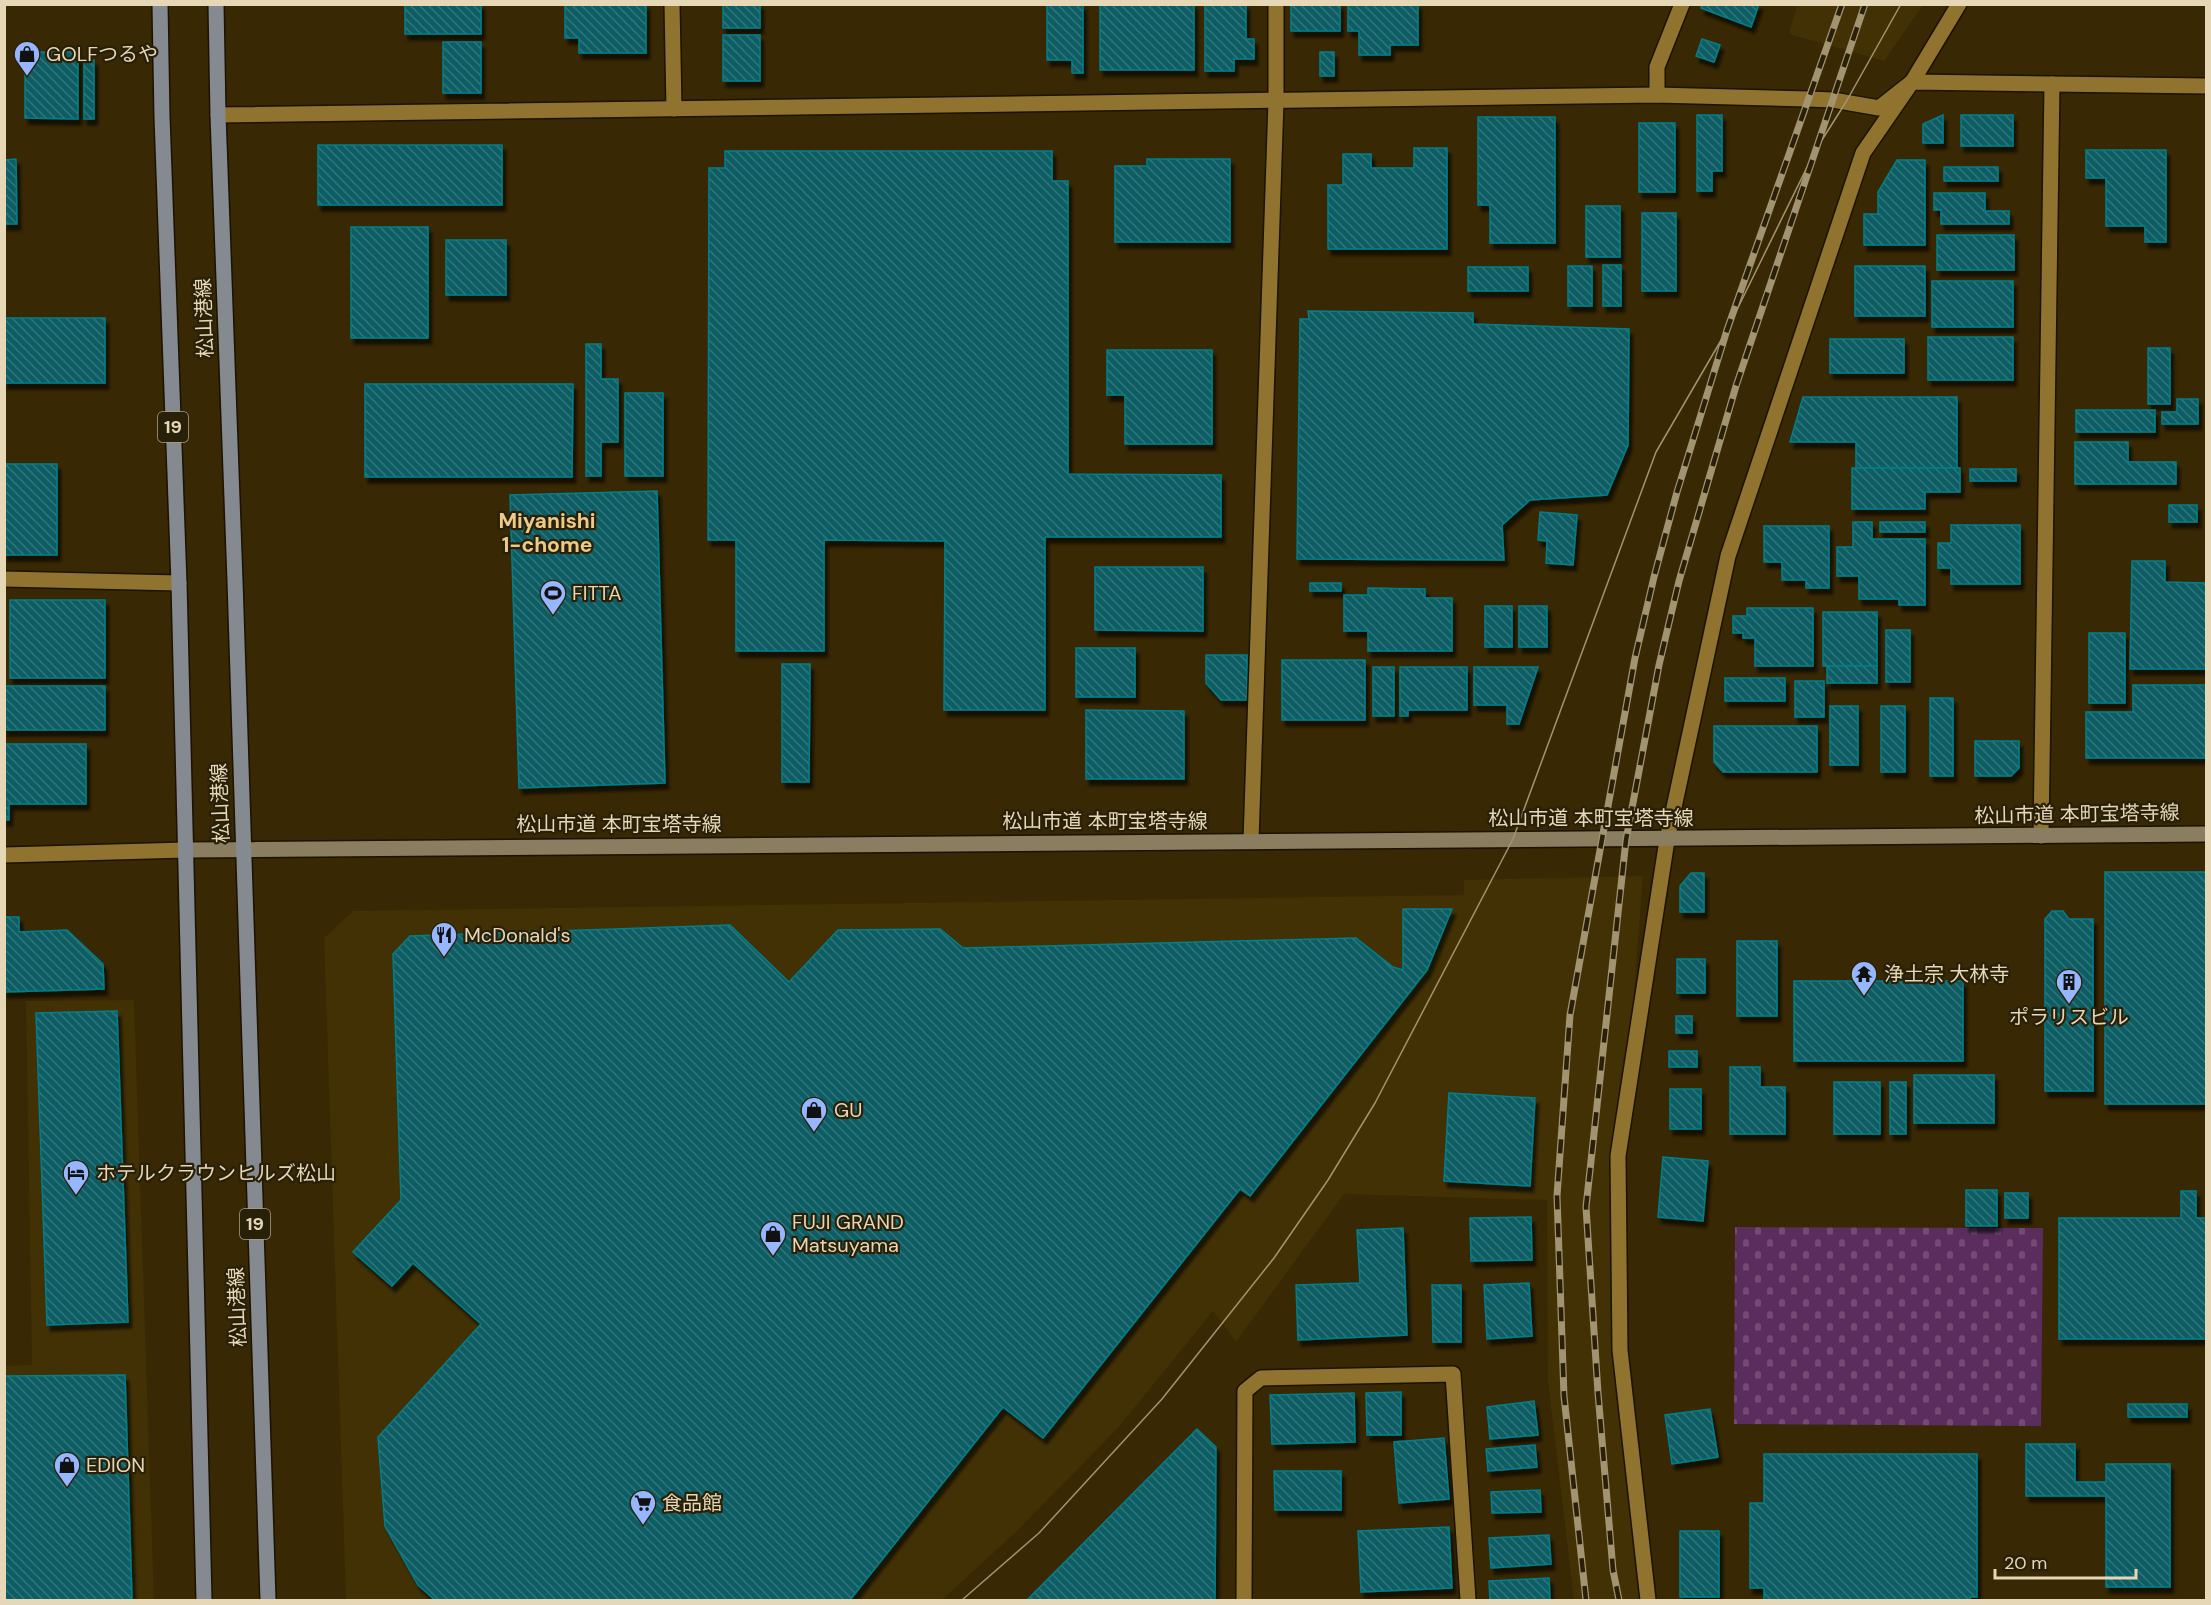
<svg xmlns="http://www.w3.org/2000/svg" width="2211" height="1605" font-family="'DM Sans','Noto Sans JP',sans-serif">
<style>
.built{fill:#423105}
.cemetery{fill:url(#cemetery-stones)}
.building{fill:url(#building-back-hatch);stroke:#007f8a;stroke-width:1.5;filter:url(#shadow)}
.lines{fill:none;stroke-linecap:round;stroke-linejoin:round}
.street-casing{stroke:#1b1201;stroke-width:18}
.secondary-casing{stroke:#1b1201;stroke-width:18}
.primary-casing{stroke:#1b1201;stroke-width:18}
.street{stroke:#90732f;stroke-width:15}
.secondary{stroke:#8b7e60;stroke-width:15}
.primary{stroke:#858a91;stroke-width:15}
.tram{stroke:#a39471;stroke-width:1.5}
.rail-casing{stroke:#a39471;stroke-width:7}
.rail{stroke:#29200a;stroke-width:4.5;stroke-dasharray:14;stroke-linecap:butt}
.labels{text-anchor:middle;dominant-baseline:central;stroke-width:4.5;stroke-linejoin:round;paint-order:stroke}
.shield{fill:#29200a;stroke:#ada082;stroke-width:1.5}
.shield-label{font-size:18px;font-weight:bold;fill:#e6d7b6}
.poi-label{font-size:20px;fill:#e6d7b6;stroke:#29200a;text-anchor:start}
.street-label{font-size:20px;fill:#e6d7b6;stroke:#29200a}
.neighbourhood-label{font-size:21px;font-weight:bold;fill:#ebcb87;stroke:#29200a}
</style>
<defs>
<pattern id="cemetery-stones" width="16" height="16" patternUnits="userSpaceOnUse" patternTransform="scale(1.5)"><rect width="16" height="16" fill="#5b2c5e"/><path d="M2 7V4a2 2 0 0 1 4 0v3zM10 15v-3a2 2 0 0 1 4 0v3z" fill="#734a73"/></pattern>
<pattern id="building-back-hatch" width="6" height="6" patternUnits="userSpaceOnUse" patternTransform="scale(1.5)"><rect width="6" height="6" fill="#0d5d65"/><path d="M-1 5l2 2M0 0l6 6M5-1l2 2" fill="none" stroke="#307479"/></pattern>
<filter id="shadow"><feDropShadow dx="3.5" dy="6" stdDeviation="1.5" flood-color="#0009"/></filter>
</defs>
<rect width="100%" height="100%" fill="#382803"/>
<!-- built -->
<g class="built">
<path d="M 1797,5 L 1797,4 L 1923,5 L 1884,61 L 1789,34 Z"/>
<path d="M 1643,876 L 1622,1154 L 1622,1337 L 1645,1600 L 1574,1600 L 1548,1382 L 1547,1200 L 1344,1194 L 1236,1342 L 1213,1311 L 1118,1428 L 1017,1531 L 942,1600 L 346,1600 L 324,938 L 353,911 L 1464,895 L 1464,880 Z"/>
<path d="M 134,1000 L 154,1600 L 5,1600 L 4,1366 L 32,1365 L 26,1001 Z"/>
</g>
<!-- cemetery -->
<path class="cemetery" d="M 1735,1227 L 2043,1228 L 2041,1426 L 1734,1424 Z"/>
<!-- building -->
<g class="building">
<rect x="405" y="4" width="76" height="30"/>
<path d="M 565,4 L 646,4 L 646,53 L 579,53 L 579,38 L 565,38 Z"/>
<rect x="723" y="4" width="37" height="24"/>
<path d="M 1047,4 L 1083,4 L 1083,73 L 1072,73 L 1072,60 L 1047,60 Z"/>
<rect x="1100" y="4" width="94" height="66"/>
<path d="M 1205,4 L 1246,4 L 1246,39 L 1254,39 L 1254,59 L 1234,59 L 1234,71 L 1205,71 Z"/>
<rect x="1291" y="4" width="49" height="27"/>
<path d="M 1348,4 L 1418,4 L 1418,45 L 1390,45 L 1390,55 L 1359,55 L 1359,31 L 1348,31 Z"/>
<path d="M 1702,4 L 1759,4 L 1751,27 L 1701,8 Z"/>
<rect x="723" y="35" width="37" height="46"/>
<path d="M 1702,39 L 1720,45 L 1714,62 L 1696,56 Z"/>
<rect x="443" y="42" width="38" height="51"/>
<path d="M 25,52 L 78,52 L 78,119 L 25,118 Z"/>
<rect x="1320" y="52" width="14" height="24"/>
<rect x="84" y="60" width="10" height="59"/>
<path d="M 1697,115 L 1722,115 L 1722,171 L 1712,171 L 1712,191 L 1697,191 Z"/>
<path d="M 1943,115 L 1943,143 L 1923,143 L 1923,124 Z"/>
<rect x="1961" y="115" width="52" height="31"/>
<path d="M 1478,117 L 1555,117 L 1555,243 L 1490,243 L 1490,205 L 1478,205 Z"/>
<rect x="1639" y="123" width="36" height="69"/>
<rect x="318" y="145" width="184" height="60"/>
<path d="M 1414,148 L 1447,148 L 1447,249 L 1328,249 L 1328,185 L 1343,185 L 1343,154 L 1371,154 L 1371,168 L 1414,168 Z"/>
<path d="M 2086,150 L 2166,150 L 2166,242 L 2145,242 L 2145,226 L 2106,226 L 2106,178 L 2086,178 Z"/>
<path d="M 725,151 L 1052,151 L 1052,181 L 1068,181 L 1068,474 L 1221,475 L 1221,537 L 1045,537 L 1045,710 L 944,710 L 945,541 L 824,540 L 824,651 L 736,651 L 736,540 L 708,540 L 709,168 L 725,168 Z"/>
<path d="M 16,159 L 17,224 L 4,224 L 4,160 Z"/>
<path d="M 1147,159 L 1230,159 L 1230,242 L 1115,242 L 1115,166 L 1147,166 Z"/>
<path d="M 1897,160 L 1925,160 L 1925,245 L 1864,245 L 1864,214 L 1878,214 L 1878,192 Z"/>
<rect x="1944" y="167" width="54" height="14"/>
<path d="M 1934,193 L 1985,193 L 1985,211 L 2009,211 L 2009,224 L 1941,224 L 1941,210 L 1934,210 Z"/>
<rect x="1586" y="206" width="34" height="51"/>
<rect x="1642" y="213" width="34" height="78"/>
<rect x="351" y="227" width="77" height="111"/>
<rect x="1937" y="235" width="77" height="35"/>
<rect x="446" y="240" width="60" height="55"/>
<rect x="1603" y="265" width="18" height="41"/>
<rect x="1568" y="266" width="24" height="40"/>
<rect x="1855" y="266" width="70" height="50"/>
<rect x="1468" y="267" width="60" height="24"/>
<rect x="1932" y="281" width="81" height="46"/>
<path d="M 1308,311 L 1473,313 L 1473,324 L 1629,329 L 1628,445 L 1607,495 L 1530,500 L 1502,525 L 1504,560 L 1297,559 L 1300,319 L 1309,319 Z"/>
<rect x="4" y="318" width="101" height="65"/>
<rect x="1928" y="337" width="85" height="43"/>
<rect x="1830" y="339" width="74" height="34"/>
<path d="M 586,344 L 601,344 L 601,379 L 618,379 L 618,442 L 601,442 L 601,476 L 586,476 Z"/>
<rect x="2148" y="348" width="22" height="56"/>
<path d="M 1107,350 L 1212,350 L 1212,444 L 1125,444 L 1125,395 L 1107,395 Z"/>
<path d="M 365,384 L 573,384 L 572,477 L 365,477 Z"/>
<rect x="625" y="393" width="38" height="83"/>
<path d="M 1803,397 L 1957,397 L 1957,468 L 1856,468 L 1856,442 L 1790,442 Z"/>
<path d="M 2177,399 L 2198,399 L 2198,424 L 2162,424 L 2162,412 L 2177,412 Z"/>
<rect x="2076" y="410" width="79" height="22"/>
<path d="M 2075,442 L 2128,442 L 2128,462 L 2176,462 L 2176,484 L 2075,484 Z"/>
<rect x="4" y="464" width="53" height="91"/>
<path d="M 1852,468 L 1960,468 L 1960,492 L 1925,492 L 1925,509 L 1852,509 Z"/>
<rect x="1970" y="469" width="46" height="12"/>
<path d="M 657,491 L 665,783 L 519,788 L 510,495 Z"/>
<rect x="2169" y="505" width="28" height="17"/>
<path d="M 1540,512 L 1577,515 L 1573,565 L 1546,563 L 1547,541 L 1538,540 Z"/>
<path d="M 1853,522 L 1872,522 L 1872,539 L 1925,539 L 1925,605 L 1899,605 L 1899,599 L 1859,599 L 1859,576 L 1837,576 L 1837,547 L 1853,547 Z"/>
<rect x="1880" y="522" width="45" height="10"/>
<path d="M 1951,525 L 2020,525 L 2020,584 L 1951,584 L 1951,568 L 1938,568 L 1938,543 L 1951,543 Z"/>
<path d="M 1764,526 L 1829,526 L 1829,588 L 1806,588 L 1806,580 L 1782,580 L 1782,562 L 1764,562 Z"/>
<path d="M 2132,561 L 2165,561 L 2165,582 L 2206,583 L 2206,669 L 2130,669 Z"/>
<path d="M 1095,567 L 1203,567 L 1203,631 L 1095,630 Z"/>
<rect x="1310" y="583" width="31" height="8"/>
<path d="M 1368,588 L 1425,589 L 1425,598 L 1452,598 L 1452,651 L 1368,651 L 1368,631 L 1344,631 L 1344,595 L 1368,595 Z"/>
<rect x="10" y="600" width="95" height="78"/>
<rect x="1485" y="606" width="27" height="41"/>
<rect x="1519" y="606" width="28" height="41"/>
<path d="M 1747,608 L 1813,608 L 1813,666 L 1755,666 L 1755,638 L 1743,638 L 1743,633 L 1733,633 L 1733,616 L 1747,616 Z"/>
<rect x="1823" y="612" width="54" height="54"/>
<rect x="1886" y="630" width="24" height="52"/>
<rect x="2089" y="633" width="36" height="70"/>
<rect x="1076" y="648" width="59" height="49"/>
<path d="M 1206,655 L 1247,655 L 1247,700 L 1221,700 L 1206,683 Z"/>
<rect x="1282" y="660" width="83" height="60"/>
<path d="M 782,664 L 810,664 L 809,782 L 782,782 Z"/>
<rect x="1827" y="666" width="50" height="17"/>
<rect x="1373" y="667" width="21" height="49"/>
<path d="M 1400,667 L 1467,667 L 1467,710 L 1408,710 L 1408,716 L 1400,716 Z"/>
<path d="M 1474,667 L 1538,667 L 1519,724 L 1507,724 L 1507,705 L 1474,705 Z"/>
<rect x="1725" y="678" width="60" height="23"/>
<rect x="1795" y="681" width="29" height="36"/>
<path d="M 2133,685 L 2206,685 L 2206,758 L 2086,758 L 2086,712 L 2133,712 Z"/>
<rect x="4" y="686" width="101" height="44"/>
<rect x="1930" y="698" width="23" height="78"/>
<rect x="1830" y="706" width="28" height="59"/>
<rect x="1881" y="706" width="24" height="66"/>
<path d="M 1086,710 L 1184,711 L 1184,779 L 1086,779 Z"/>
<path d="M 1714,726 L 1817,726 L 1817,772 L 1723,772 L 1714,762 Z"/>
<path d="M 1975,741 L 2019,741 L 2019,768 L 2011,776 L 1975,776 Z"/>
<path d="M 4,744 L 86,744 L 86,804 L 9,804 L 9,820 L 4,820 Z"/>
<rect x="2105" y="872" width="101" height="232"/>
<path d="M 1691,873 L 1704,873 L 1704,912 L 1680,912 L 1680,886 Z"/>
<path d="M 1403,909 L 1452,909 L 1427,970 L 1250,1196 L 1240,1189 L 1043,1438 L 1003,1407 L 850,1600 L 435,1600 L 418,1585 L 385,1526 L 378,1437 L 481,1324 L 413,1263 L 392,1286 L 353,1252 L 401,1200 L 393,954 L 410,936 L 730,925 L 789,982 L 838,930 L 940,929 L 963,948 L 1356,938 L 1393,967 L 1403,970 Z"/>
<path d="M 2052,911 L 2063,911 L 2069,919 L 2093,919 L 2093,1091 L 2045,1091 L 2045,919 Z"/>
<path d="M 4,917 L 19,917 L 19,932 L 67,930 L 103,964 L 104,989 L 4,992 Z"/>
<rect x="1737" y="941" width="40" height="75"/>
<rect x="1677" y="959" width="28" height="34"/>
<rect x="1794" y="981" width="169" height="80"/>
<path d="M 117,1011 L 128,1322 L 47,1325 L 36,1013 Z"/>
<rect x="1676" y="1016" width="16" height="17"/>
<rect x="1669" y="1051" width="28" height="16"/>
<path d="M 1730,1067 L 1760,1067 L 1760,1087 L 1785,1087 L 1785,1134 L 1730,1134 Z"/>
<rect x="1914" y="1075" width="80" height="48"/>
<rect x="1834" y="1082" width="46" height="52"/>
<rect x="1890" y="1082" width="16" height="52"/>
<rect x="1670" y="1089" width="31" height="40"/>
<path d="M 1449,1093 L 1535,1098 L 1530,1186 L 1444,1181 Z"/>
<path d="M 1663,1157 L 1708,1161 L 1703,1221 L 1658,1217 Z"/>
<rect x="1966" y="1190" width="31" height="36"/>
<path d="M 2181,1191 L 2196,1191 L 2196,1218 L 2206,1218 L 2206,1339 L 2059,1339 L 2059,1218 L 2181,1218 Z"/>
<rect x="2005" y="1193" width="23" height="25"/>
<path d="M 1531,1217 L 1532,1260 L 1471,1261 L 1470,1218 Z"/>
<path d="M 1403,1228 L 1407,1335 L 1298,1340 L 1296,1285 L 1360,1283 L 1357,1230 Z"/>
<path d="M 1529,1283 L 1532,1336 L 1487,1339 L 1484,1285 Z"/>
<path d="M 1432,1285 L 1461,1285 L 1461,1342 L 1433,1342 Z"/>
<path d="M 125,1375 L 132,1600 L 4,1600 L 4,1376 Z"/>
<path d="M 1401,1392 L 1401,1435 L 1367,1435 L 1366,1393 Z"/>
<path d="M 1354,1393 L 1355,1442 L 1272,1444 L 1270,1395 Z"/>
<path d="M 1534,1401 L 1538,1435 L 1490,1439 L 1487,1407 Z"/>
<rect x="2128" y="1404" width="59" height="13"/>
<path d="M 1710,1409 L 1718,1457 L 1672,1464 L 1665,1415 Z"/>
<path d="M 1197,1429 L 1216,1447 L 1215,1600 L 1027,1600 Z"/>
<path d="M 1444,1438 L 1449,1499 L 1399,1503 L 1394,1442 Z"/>
<path d="M 2026,1444 L 2075,1444 L 2075,1482 L 2106,1482 L 2106,1464 L 2170,1464 L 2170,1587 L 2106,1587 L 2106,1496 L 2026,1496 Z"/>
<path d="M 1535,1445 L 1537,1467 L 1488,1471 L 1486,1449 Z"/>
<path d="M 1764,1454 L 1977,1454 L 1977,1597 L 1970,1597 L 1970,1600 L 1764,1600 L 1764,1588 L 1750,1588 L 1750,1503 L 1764,1503 Z"/>
<path d="M 1274,1471 L 1341,1471 L 1341,1510 L 1275,1510 Z"/>
<path d="M 1540,1490 L 1541,1512 L 1492,1513 L 1491,1492 Z"/>
<path d="M 1449,1527 L 1452,1588 L 1361,1592 L 1358,1531 Z"/>
<rect x="1680" y="1531" width="39" height="66"/>
<path d="M 1549,1535 L 1551,1564 L 1491,1568 L 1489,1538 Z"/>
<path d="M 1549,1578 L 1550,1600 L 1490,1600 L 1489,1581 Z"/>
</g>
<g class="lines">
<!-- street casing -->
<g class="street-casing">
<g id="street">
<path d="M 672,4 L 674,109"/>
<path d="M 1657,95 L 1657,67 L 1682,4"/>
<path d="M 218,115 L 1657,95 L 1808,99 L 1833,100 L 1879,108 L 1912,82 L 2206,86"/>
<path d="M 4,579 L 179,583"/>
<path d="M 2041,836 L 2052,84"/>
<path d="M 1251,841 L 1276,101 L 1276,4"/>
<path d="M 4,855 L 186,850"/>
<path d="M 1244,1600 L 1245,1391 L 1261,1378 L 1453,1374 L 1468,1600"/>
<path d="M 1648,1600 L 1620,1350 L 1618,1156 L 1667,840 L 1728,556 L 1863,153 L 1912,82 L 1959,4"/>
</g>
</g>
<!-- secondary casing -->
<g class="secondary-casing">
<path id="secondary" d="M 186,850 L 2206,834"/>
</g>
<!-- primary casing -->
<g class="primary-casing">
<g id="primary">
<path d="M 160,4 L 162,117 L 179,583 L 204,1600"/>
<path d="M 216,4 L 218,115 L 235,581 L 268,1600"/>
</g>
</g>
<!-- street -->
<use href="#street" class="street"/>
<!-- secondary -->
<use href="#secondary" class="secondary"/>
<!-- primary -->
<use href="#primary" class="primary"/>
<!-- tram -->
<path class="tram" d="M 962,1600 L 1039,1533 L 1162,1399 L 1274,1258 L 1328,1180 L 1375,1103 L 1513,839 L 1656,452 L 1727,330 L 1815,151 L 1846,102 L 1901,4"/>
<!-- rail casing -->
<g class="rail-casing">
<g id="rail">
<path d="M 1586,1600 L 1564,1396 L 1557,1196 L 1570,1015 L 1635,658 L 1654,577 L 1677,492 L 1727,330 L 1842,4"/>
<path d="M 1619,1600 L 1613,1570 L 1598,1393 L 1586,1207 L 1626,840 L 1659,665 L 1679,581 L 1736,386 L 1865,4"/>
</g>
</g>
<!-- rail -->
<use href="#rail" class="rail"/>
</g>
<!-- icons -->
<defs>
<g id="shop-pin" transform="scale(1.35)"><path d="M0 17L-7.5 6A9.5 9.5 0 1 1 7.5 6Z" fill="#96b6fd" stroke="#29200a"/><path d="M-5-2.5h2.3a2.7 3.5 0 0 1 5.4 0H5L5.5 6h-11ZM-1.5-2.5h3a1.5 2.3 0 0 0-3 0Z" fill="#111"/></g>
<g id="stadium-pin" transform="scale(1.35)"><path d="M0 17L-7.5 6A9.5 9.5 0 1 1 7.5 6Z" fill="#96b6fd" stroke="#29200a"/><path d="M0-5a6.5 5 0 1 0 0 10a6.5 5 0 1 0 0-10ZM-3.5-1.8h7v3.6h-7Z" fill="#111"/></g>
<g id="restaurant-pin" transform="scale(1.35)"><path d="M0 17L-7.5 6A9.5 9.5 0 1 1 7.5 6Z" fill="#96b6fd" stroke="#29200a"/><path d="M-5-6h1v4h1v-4h1v4h1v-4h1v5L-1.5 .5V6h-2V.5L-5-1ZM5-6V6H3V1.5H1.5Q1.5-4 5-6Z" fill="#111"/></g>
<g id="temple-pin" transform="scale(1.35)"><path d="M0 17L-7.5 6A9.5 9.5 0 1 1 7.5 6Z" fill="#96b6fd" stroke="#29200a"/><path d="M0-6L5-2H3V0L6.5 2.5H4V6H1.5V3h-3V6H-4V2.5H-6.5L-3 0V-2H-5Z" fill="#111"/></g>
<g id="building-pin" transform="scale(1.35)"><path d="M0 17L-7.5 6A9.5 9.5 0 1 1 7.5 6Z" fill="#96b6fd" stroke="#29200a"/><path d="M-4-6H4V6H1V3H-1V6H-4ZM-2.5-4.3h1.7v1.8h-1.7ZM.8-4.3h1.7v1.8H.8ZM-2.5-1h1.7V.8h-1.7ZM.8-1h1.7V.8H.8Z" fill="#111"/></g>
<g id="hotel-pin" transform="scale(1.35)"><path d="M0 17L-7.5 6A9.5 9.5 0 1 1 7.5 6Z" fill="#96b6fd" stroke="#29200a"/><path d="M-6-4.5h1.5V1H6V5H4.5V3h-9V5H-6ZM-4 0a1.8 1.8 0 1 1 3.6 0ZM.5 0V-2.5h3Q6-2.5 6 0Z" fill="#111"/></g>
<g id="supermarket-pin" transform="scale(1.35)"><path d="M0 17L-7.5 6A9.5 9.5 0 1 1 7.5 6Z" fill="#96b6fd" stroke="#29200a"/><path d="M-6-5.5h2.5l.6 2H6L4.5 2H-2.5L-4.4-4H-6ZM-1.5 3.2a1.3 1.3 0 1 0 .1 0ZM3 3.2a1.3 1.3 0 1 0 .1 0Z" fill="#111"/></g>
</defs>
<g fill-rule="evenodd">
<use href="#shop-pin" x="27" y="54"/>
<use href="#stadium-pin" x="553" y="593"/>
<use href="#restaurant-pin" x="444" y="935"/>
<use href="#temple-pin" x="1864" y="974"/>
<use href="#building-pin" x="2069" y="982"/>
<use href="#shop-pin" x="814" y="1110"/>
<use href="#hotel-pin" x="76" y="1173"/>
<use href="#shop-pin" x="773" y="1234"/>
<use href="#shop-pin" x="67" y="1465"/>
<use href="#supermarket-pin" x="643" y="1503"/>
</g>
<g class="labels">
<!-- shield labels -->
<g class="shield">
<rect x="158" y="412" width="30" height="30" rx="4.5"/>
<rect x="240" y="1209" width="30" height="30" rx="4.5"/>
</g>
<g class="shield-label">
<text x="173" y="427">19</text>
<text x="255" y="1224">19</text>
</g>
<!-- poi labels -->
<g class="poi-label">
<text x="46" y="54">GOLFつるや</text>
<text x="572" y="593">FITTA</text>
<text x="464" y="935">McDonald's</text>
<text x="1884" y="974">浄土宗 大林寺</text>
<text x="2069" y="1017" text-anchor="middle">ポラリスビル</text>
<text x="834" y="1110">GU</text>
<text x="96" y="1173">ホテルクラウンヒルズ松山</text>
<text x="792" y="1222">FUJI GRAND<tspan x="792" dy="23">Matsuyama</tspan></text>
<text x="86" y="1465">EDION</text>
<text x="662" y="1503">食品館</text>
</g>
<!-- street labels -->
<g class="street-label">
<text transform="translate(204 318) rotate(-92)">松山港線</text>
<text transform="translate(220 803) rotate(-92)">松山港線</text>
<text transform="translate(2077 814) rotate(-1)">松山市道 本町宝塔寺線</text>
<text x="1591" y="818">松山市道 本町宝塔寺線</text>
<text x="1105" y="821">松山市道 本町宝塔寺線</text>
<text x="619" y="824">松山市道 本町宝塔寺線</text>
<text transform="translate(237 1307) rotate(-92)">松山港線</text>
</g>
<!-- neighbourhood labels -->
<g class="neighbourhood-label">
<text x="547" y="521">Miyanishi<tspan x="547" dy="24">1-chome</tspan></text>
</g>
</g>
<!-- border -->
<rect width="2211" height="1605" fill="none" stroke="#e6d7b6" stroke-width="12"/>
<!-- scale -->
<path d="M1995 1569v9h141v-9" fill="none" stroke="#e6d7b6" stroke-width="3"/>
<text x="2004" y="1569" font-size="18" fill="#e6d7b6" stroke="#29200a" stroke-width="4.5" paint-order="stroke">20 m</text>
</svg>
